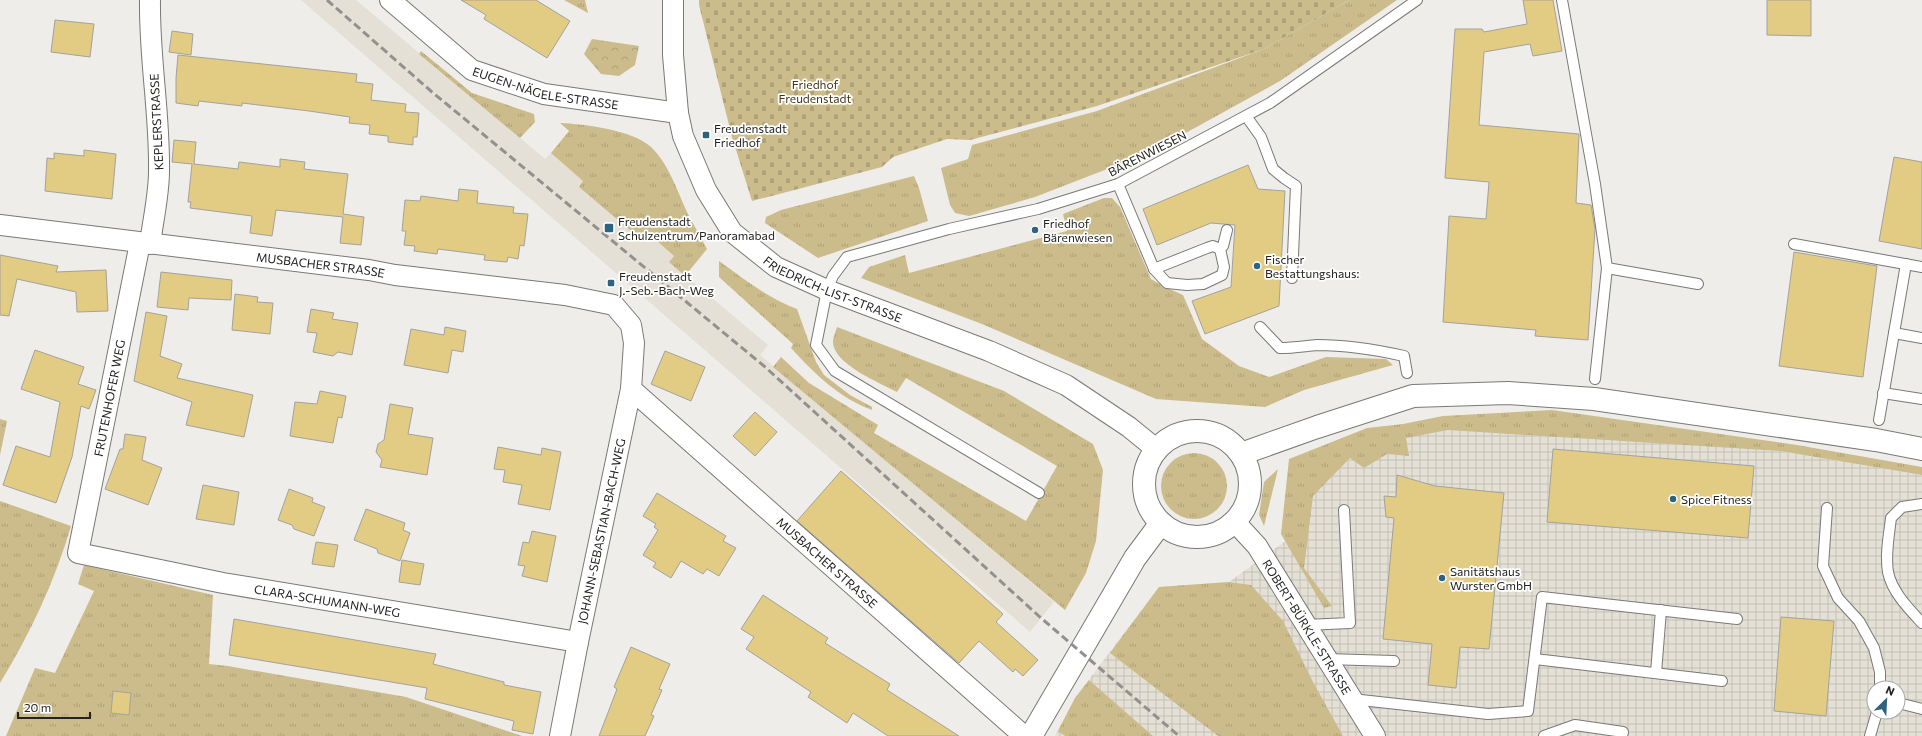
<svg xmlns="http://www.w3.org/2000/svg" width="1922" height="736" font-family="Commissioner,sans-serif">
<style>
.built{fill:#e4e0d5}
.industrial{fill:url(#industrial-grid);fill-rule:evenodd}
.grass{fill:url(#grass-tufts)}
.forest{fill:url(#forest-crowns)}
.cemetery{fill:url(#cemetery-stones)}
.building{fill:#e2cb83;stroke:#a3a29e}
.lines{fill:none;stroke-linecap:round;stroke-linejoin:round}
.service-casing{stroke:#7a7975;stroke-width:12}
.minor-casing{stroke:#7a7975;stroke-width:22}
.tertiary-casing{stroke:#7a7975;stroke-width:24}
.service{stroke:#fff;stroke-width:10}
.minor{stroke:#fff;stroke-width:20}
.tertiary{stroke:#fff;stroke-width:22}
.rail{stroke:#92918e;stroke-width:3;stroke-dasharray:8 4;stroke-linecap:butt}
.poi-dot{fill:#2f6480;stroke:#fff;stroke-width:1.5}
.labels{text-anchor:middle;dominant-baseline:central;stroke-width:3.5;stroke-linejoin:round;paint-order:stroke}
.park-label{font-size:12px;fill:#3f3516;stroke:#fff}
.street-label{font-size:12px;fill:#232321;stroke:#fff}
.poi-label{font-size:12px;fill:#232321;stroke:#fff;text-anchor:start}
</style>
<defs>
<pattern id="industrial-grid" width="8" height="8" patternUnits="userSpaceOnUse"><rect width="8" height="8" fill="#e4e0d5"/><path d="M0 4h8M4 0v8" fill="none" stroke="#c3c0b7"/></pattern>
<pattern id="grass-tufts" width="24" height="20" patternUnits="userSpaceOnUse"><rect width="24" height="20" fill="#ccbc8b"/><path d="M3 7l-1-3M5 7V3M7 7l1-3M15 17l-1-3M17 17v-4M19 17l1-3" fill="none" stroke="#afa178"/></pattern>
<pattern id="forest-crowns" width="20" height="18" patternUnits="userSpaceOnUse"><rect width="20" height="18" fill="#ccbc8b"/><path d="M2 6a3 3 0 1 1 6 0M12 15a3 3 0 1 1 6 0" fill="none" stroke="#afa178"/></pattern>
<pattern id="cemetery-stones" width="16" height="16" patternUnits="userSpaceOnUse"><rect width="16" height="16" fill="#ccbc8b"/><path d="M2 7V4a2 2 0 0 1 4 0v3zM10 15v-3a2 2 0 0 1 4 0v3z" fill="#afa178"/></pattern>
</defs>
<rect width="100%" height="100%" fill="#eeede9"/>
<!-- built -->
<path class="built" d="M 301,0 L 356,0 L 545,159 L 551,153 L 584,181 L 579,187 L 644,241 L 649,235 L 674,256 L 669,262 L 768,345 L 760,355 L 1054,602 L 1030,632 Z"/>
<!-- industrial -->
<path class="industrial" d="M 1448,422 L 1780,451 L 1922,475 L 1922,736 L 1055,736 L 1075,698 L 1159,587 L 1229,582 L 1302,529 L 1304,465 ZM 1874,688 L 1898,688 L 1898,712 L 1874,712 Z"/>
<!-- grass -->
<g class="grass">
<path d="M 564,0 L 585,0 L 588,13 Z"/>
<path d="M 1349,0 L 1397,0 L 1280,81 L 1151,152 L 1035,197 L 969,216 L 955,213 L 950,205 L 941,168 L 968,159 L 972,145 L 1097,111 L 1264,49 Z"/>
<path d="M 421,51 L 472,93 L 534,114 L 535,122 L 520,138 L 419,54 Z"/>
<path d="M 560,123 C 584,124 633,130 651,147 C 670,165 678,194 689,216 C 695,227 701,238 707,249 L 685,276 L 669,262 L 674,256 L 650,235 L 644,242 L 579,187 L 583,181 L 551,153 L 569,131 Z"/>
<path d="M 914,176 L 919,188 L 928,221 L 818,258 L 765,223 L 766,217 L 781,210 Z"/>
<path d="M 1104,198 L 1112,198 L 1120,207 L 1151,279 L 1163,286 L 1183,295 L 1202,339 L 1239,366 L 1269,377 L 1326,357 L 1386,359 L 1393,365 L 1304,390 L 1265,407 L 1156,399 L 982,324 L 861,278 L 869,267 L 905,255 L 909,273 L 1067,231 L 1063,214 Z"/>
<path d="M 719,261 C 744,279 768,298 797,309 L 816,362 L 824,375 L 850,395 L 872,407 L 872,410 C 838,397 816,375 791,348 L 793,344 L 719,277 Z"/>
<path d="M 837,327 L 1004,391 L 1093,444 L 1103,470 L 1096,541 L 1086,573 L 1065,610 L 773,367 L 781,357 L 809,383 L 878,425 L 874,433 L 1026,521 L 1057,466 L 906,378 L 897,392 C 880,383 833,364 833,342 C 833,337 836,331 837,327 Z"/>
<path d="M 1552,410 L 1797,445 L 1922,467 L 1922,475 L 1780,451 L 1448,430 L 1406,438 L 1409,456 L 1387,454 L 1364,468 L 1350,458 L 1313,496 L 1304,568 L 1332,606 L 1324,608 L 1281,534 L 1289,459 L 1367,428 L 1403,424 L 1443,416 Z"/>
<path d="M 0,419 L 7,421 L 0,455 Z"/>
<circle cx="1194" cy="486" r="33"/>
<path d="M 1278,469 L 1264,526 L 1259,515 L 1264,482 Z"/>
<path d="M 0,501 L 71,526 C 55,581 30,634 0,683 Z"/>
<path d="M 84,565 L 213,595 L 209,664 L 228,666 L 406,697 L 522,736 L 6,736 L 35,668 L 55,673 L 94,591 L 78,584 Z"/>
<path d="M 1229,582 L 1251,585 L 1283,621 L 1313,682 L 1343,736 L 1218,736 L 1110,653 L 1159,587 Z"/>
<path d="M 1089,680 L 1153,736 L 1065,736 L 1058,731 L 1075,698 Z"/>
</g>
<!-- forest -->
<path class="forest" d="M 592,39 L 639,46 L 635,65 L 619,76 L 601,74 L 584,54 Z"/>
<!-- cemetery -->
<path class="cemetery" d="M 699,0 L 1349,0 L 1264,49 L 1097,106 L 970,140 L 947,139 L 893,157 L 882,167 L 752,201 L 732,137 L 699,5 Z"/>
<!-- building -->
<g class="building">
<path d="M 461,0 L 536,0 L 570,21 L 547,58 L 484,19 L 486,15 Z"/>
<path d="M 1523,0 L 1553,0 L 1562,51 L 1533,56 L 1530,44 L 1484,52 L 1479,125 L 1579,134 L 1576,203 L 1591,205 L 1595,229 L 1588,340 L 1535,336 L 1536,330 L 1443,322 L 1449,216 L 1486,219 L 1489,182 L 1445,178 L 1455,29 L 1482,29 L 1484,32 L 1527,24 Z"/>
<path d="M 1767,0 L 1811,0 L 1811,36 L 1767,35 Z"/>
<path d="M 55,20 L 94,24 L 90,57 L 51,52 Z"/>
<path d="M 172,31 L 193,34 L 191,55 L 169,52 Z"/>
<path d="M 178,55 L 357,74 L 356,82 L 373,84 L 371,100 L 406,104 L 405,112 L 419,113 L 417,137 L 413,137 L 413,145 L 388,142 L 388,136 L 369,134 L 370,125 L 349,123 L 350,117 L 309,111 L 242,103 L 242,106 L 199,101 L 198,106 L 176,103 L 176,78 Z"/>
<path d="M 174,140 L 196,142 L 194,164 L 238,169 L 239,162 L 280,167 L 280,159 L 305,162 L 304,169 L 348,174 L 343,214 L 364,217 L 361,245 L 340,243 L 343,217 L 276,210 L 272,236 L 250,233 L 252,216 L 190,208 L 191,202 L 188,202 L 192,164 L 172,162 Z"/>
<path d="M 84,150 L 116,154 L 112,199 L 45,191 L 47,158 L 54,159 L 54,153 L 84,156 Z"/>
<path d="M 1894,157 L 1922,162 L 1922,249 L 1879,241 Z"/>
<path d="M 1248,165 L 1258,189 L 1285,191 L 1279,306 L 1205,334 L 1192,301 L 1231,287 L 1235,225 L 1211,223 L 1157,245 L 1143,209 Z"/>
<path d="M 459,189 L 478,191 L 477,203 L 514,207 L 513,213 L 528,214 L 524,246 L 520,245 L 518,259 L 508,257 L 507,262 L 484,260 L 485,255 L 438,249 L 437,254 L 414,251 L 415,246 L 404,245 L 406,231 L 402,231 L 405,200 L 420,201 L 421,196 L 458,201 Z"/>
<path d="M 1794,252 L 1877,266 L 1863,377 L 1779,366 Z"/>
<path d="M 0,255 L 58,266 L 56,272 L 106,270 L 108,311 L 77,312 L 76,292 L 17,279 L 9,316 L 0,315 Z"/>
<path d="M 161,272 L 232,280 L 231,300 L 189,298 L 188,310 L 157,307 Z"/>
<path d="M 235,294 L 258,297 L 257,302 L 273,303 L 270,334 L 232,330 Z"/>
<path d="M 311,309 L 334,313 L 332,319 L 358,323 L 352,355 L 338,352 L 333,356 L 313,352 L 317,333 L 307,332 Z"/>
<path d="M 146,312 L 167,316 L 160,356 L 182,364 L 177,378 L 253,395 L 244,437 L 186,425 L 192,402 L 134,381 Z"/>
<path d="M 445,327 L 466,331 L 463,352 L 452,350 L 448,373 L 404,365 L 411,329 L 444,335 Z"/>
<path d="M 35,350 L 84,367 L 78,384 L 96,390 L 89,409 L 81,406 L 72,457 L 56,503 L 3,485 L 16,446 L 50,457 L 60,402 L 21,389 Z"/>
<path d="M 665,351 L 705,367 L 691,401 L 651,384 Z"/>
<path d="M 320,391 L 346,396 L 342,418 L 338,417 L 333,443 L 290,436 L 295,402 L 317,404 Z"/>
<path d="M 390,404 L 413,408 L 408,434 L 433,438 L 427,475 L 380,467 L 382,460 L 376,452 L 378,444 L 384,440 Z"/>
<path d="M 755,412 L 777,432 L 755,456 L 733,436 Z"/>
<path d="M 125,434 L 146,437 L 142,460 L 162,468 L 148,505 L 105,489 L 120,449 L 123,449 Z"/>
<path d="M 498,447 L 541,455 L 542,448 L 561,452 L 550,510 L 518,504 L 522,485 L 503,482 L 505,470 L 494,469 Z"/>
<path d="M 1553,449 L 1754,466 L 1748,538 L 1547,522 Z"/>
<path d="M 841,471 L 1003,614 L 996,622 L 1038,660 L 1023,676 L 1015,669 L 1013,672 L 979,641 L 959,663 L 797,521 Z"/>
<path d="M 1397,475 L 1435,486 L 1504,493 L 1489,649 L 1460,647 L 1456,688 L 1428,685 L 1432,644 L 1383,639 L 1394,518 L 1386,517 L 1384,496 L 1396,497 Z"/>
<path d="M 203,485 L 239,492 L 234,525 L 196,519 Z"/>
<path d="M 289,489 L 313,498 L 312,502 L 325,507 L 314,536 L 294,529 L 292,525 L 278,520 Z"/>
<path d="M 657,493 L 726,536 L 723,541 L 736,548 L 719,576 L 707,569 L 703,574 L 681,561 L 671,578 L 653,567 L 656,563 L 643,555 L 658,530 L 654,527 L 656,524 L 643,516 Z"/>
<path d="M 366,509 L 405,523 L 403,530 L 410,533 L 400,561 L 378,553 L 377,549 L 354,540 Z"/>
<path d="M 532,531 L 556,536 L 547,582 L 522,576 L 525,566 L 518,565 L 523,542 L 529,543 Z"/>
<path d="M 316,542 L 338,545 L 334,567 L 312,564 Z"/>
<path d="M 402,560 L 424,564 L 420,585 L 399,582 Z"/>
<path d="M 763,595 L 828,638 L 825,643 L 890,684 L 887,690 L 959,736 L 888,736 L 853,713 L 847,723 L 808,697 L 811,692 L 746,649 L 754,637 L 741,629 Z"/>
<path d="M 1781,617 L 1834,621 L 1826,716 L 1774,711 Z"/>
<path d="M 234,619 L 436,654 L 433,664 L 504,682 L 504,685 L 541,692 L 533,734 L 512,730 L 514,721 L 425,699 L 427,688 L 229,655 Z"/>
<path d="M 631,647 L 670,664 L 659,689 L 662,690 L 651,715 L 654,716 L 645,736 L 599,736 L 617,689 L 614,687 Z"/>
<path d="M 113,691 L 131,693 L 129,715 L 111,713 Z"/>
</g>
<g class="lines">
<!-- service casing -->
<g class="service-casing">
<g id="service">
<path d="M 1562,0 L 1595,184 L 1607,268 L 1595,379"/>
<path d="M 1246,116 L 1261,137 L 1273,169 L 1284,178 L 1296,186 L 1292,278"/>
<path d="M 1118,184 L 1154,269 L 1167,283 L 1187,285 L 1203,284 L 1222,275 L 1224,267 L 1220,249 L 1223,246 L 1227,230"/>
<path d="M 1794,244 L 1922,267"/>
<path d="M 1607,268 L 1698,284"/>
<path d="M 1154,269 L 1207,248 L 1213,246 L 1220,249"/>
<path d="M 1260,327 L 1280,348 C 1293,348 1305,346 1317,345 C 1345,345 1377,350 1404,356 L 1407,373"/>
<path d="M 1894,333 L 1906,264"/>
<path d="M 1883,393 L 1922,399"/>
<path d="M 1879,420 L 1894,333 L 1922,338"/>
<path d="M 1039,493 L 835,371 L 816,345 L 827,290 L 833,276 L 847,257 L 949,229 L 1038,209 L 1118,184 L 1270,103 L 1417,0"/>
<path d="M 1922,504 L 1902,507 L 1891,518 C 1889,535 1885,555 1888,572 C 1892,592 1909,609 1922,623"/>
<path d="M 1827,508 L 1823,566 L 1838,598 L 1859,621 L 1874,648 L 1880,672 L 1880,688"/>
<path d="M 1305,625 L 1350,623 L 1344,510"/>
<path d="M 1326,659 L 1394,661"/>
<path d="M 1535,659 L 1722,681"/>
<path d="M 1656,673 L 1661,610"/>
<path d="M 1352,699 L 1488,714 L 1528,711 L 1542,597 L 1737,619"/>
<path d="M 1898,703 L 1922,709"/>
<path d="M 1544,736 L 1575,725 L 1623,732 L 1622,736"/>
<path d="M 1870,736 L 1877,712"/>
</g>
</g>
<!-- minor casing -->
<g class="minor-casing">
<g id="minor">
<path id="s1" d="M 390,0 L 472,70 L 544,94 L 678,113"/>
<path id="s2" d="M 673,0 L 673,55 L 678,113 L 683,136 L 706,190 L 732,232 L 776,267 L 827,290 L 989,351 L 1066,385 L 1129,427 L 1156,449"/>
<path id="s3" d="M 0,225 L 369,270 L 395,275 L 565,295 L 614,305 L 631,325 L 634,343 L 631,389 L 578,642 L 560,736"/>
<path id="s4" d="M 140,243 L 78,553 L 223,583 L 578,642"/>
<path d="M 150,244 C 153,220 159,195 159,171 C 160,114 149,57 150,0"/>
<path id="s5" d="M 631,389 L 1024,736"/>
<path id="s6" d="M 1234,521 L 1257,546 L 1375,736"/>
</g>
</g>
<!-- tertiary casing -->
<g class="tertiary-casing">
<g id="tertiary">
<circle cx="1197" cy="484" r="53"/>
<path d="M 1241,454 L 1317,427 L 1413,396 L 1508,393 L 1594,399 L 1876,440 L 1922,449"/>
<path d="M 1031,736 L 1135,558 L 1161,523"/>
</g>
</g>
<!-- service -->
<use href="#service" class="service"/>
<!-- minor -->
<use href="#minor" class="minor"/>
<!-- tertiary -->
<use href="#tertiary" class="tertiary"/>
<!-- rail -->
<path class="rail" d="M 327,0 L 432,92 L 764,366 L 1041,618 L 1179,736"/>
</g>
<!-- markers -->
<g class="poi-dot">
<rect x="702" y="131" width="8" height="8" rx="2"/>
<rect x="604" y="223" width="10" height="10" rx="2"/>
<circle cx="1035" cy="230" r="4"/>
<circle cx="1257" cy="266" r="4"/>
<rect x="607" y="279" width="8" height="8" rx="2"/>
<circle cx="1673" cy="499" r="4"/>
<circle cx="1442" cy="578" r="4"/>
</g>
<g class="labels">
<!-- park labels -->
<g class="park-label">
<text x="815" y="84">Friedhof<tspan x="815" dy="14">Freudenstadt</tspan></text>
</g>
<!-- street labels -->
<g class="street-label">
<text stroke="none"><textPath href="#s1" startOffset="184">EUGEN-NÄGELE-STRASSE</textPath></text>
<text transform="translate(156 122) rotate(-93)">KEPLERSTRASSE</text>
<text transform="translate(1147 153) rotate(-27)">BÄRENWIESEN</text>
<text stroke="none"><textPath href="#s3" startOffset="323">MUSBACHER STRASSE</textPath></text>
<text stroke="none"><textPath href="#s2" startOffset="362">FRIEDRICH-LIST-STRASSE</textPath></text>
<text transform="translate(109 398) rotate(-79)">FRUTENHOFER WEG</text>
<text transform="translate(601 531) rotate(-78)">JOHANN-SEBASTIAN-BACH-WEG</text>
<text stroke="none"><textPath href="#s5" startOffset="262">MUSBACHER STRASSE</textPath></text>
<text stroke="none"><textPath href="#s4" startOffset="570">CLARA-SCHUMANN-WEG</textPath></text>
<text stroke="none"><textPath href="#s6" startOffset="129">ROBERT-BÜRKLE-STRASSE</textPath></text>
</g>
<!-- poi labels -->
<g class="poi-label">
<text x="714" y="128">Freudenstadt<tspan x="714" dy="14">Friedhof</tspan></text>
<text x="618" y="221">Freudenstadt<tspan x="618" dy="14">Schulzentrum/Panoramabad</tspan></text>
<text x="1043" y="223">Friedhof<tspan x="1043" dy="14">Bärenwiesen</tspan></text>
<text x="1265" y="259">Fischer<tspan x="1265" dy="14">Bestattungshaus:</tspan></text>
<text x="619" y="276">Freudenstadt<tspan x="619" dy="14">J.-Seb.-Bach-Weg</tspan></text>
<text x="1681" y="499">Spice Fitness</text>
<text x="1450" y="571">Sanitätshaus<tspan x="1450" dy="14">Wurster GmbH</tspan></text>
</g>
</g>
<!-- north arrow -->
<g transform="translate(1886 700) rotate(24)"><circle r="19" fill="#ffffff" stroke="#a7a7a6"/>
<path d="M0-3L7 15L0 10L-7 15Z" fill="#2f6480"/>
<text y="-6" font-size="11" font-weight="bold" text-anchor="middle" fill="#232321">N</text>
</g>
<!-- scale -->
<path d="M18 712v6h72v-6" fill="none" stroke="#232321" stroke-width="2"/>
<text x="24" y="712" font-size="12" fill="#232321" stroke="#ffffff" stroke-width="3" paint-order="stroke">20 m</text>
</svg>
